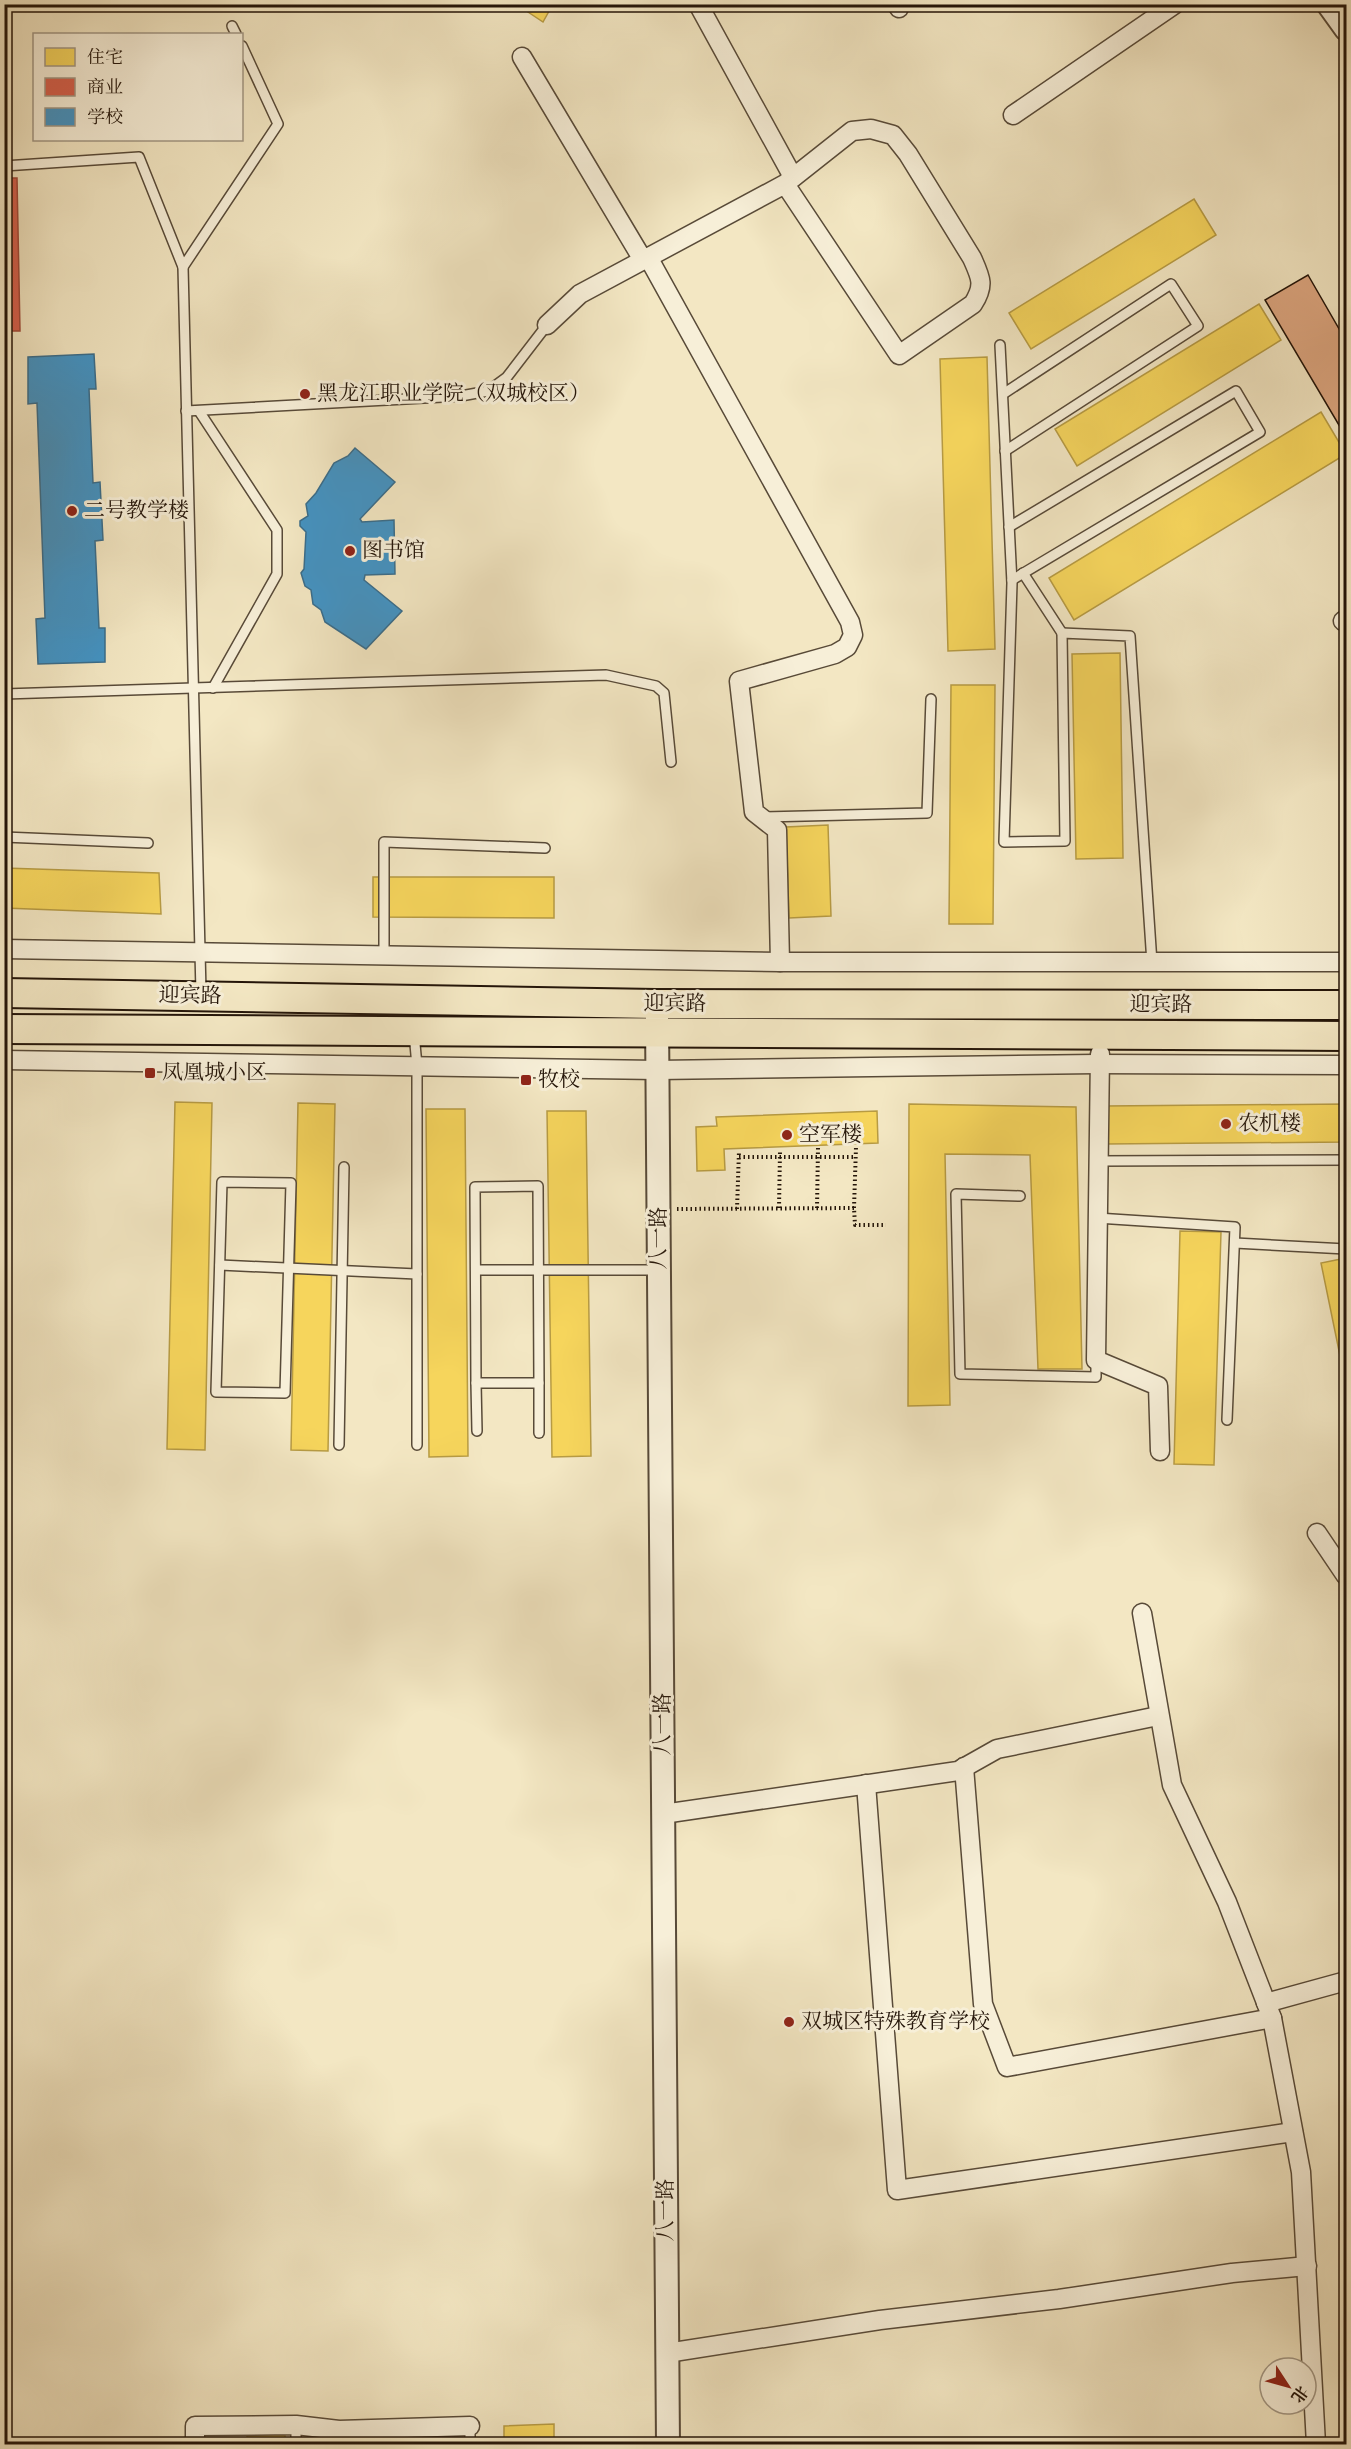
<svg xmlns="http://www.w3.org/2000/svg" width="1351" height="2449" font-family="'IM FELL DW Pica','Noto Serif SC',serif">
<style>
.homes{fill:#f6d55c;stroke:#b79b43;stroke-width:1.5}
.shops{fill:#d6604d;stroke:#a14a39;stroke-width:1.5}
.schools{fill:#4393c3;stroke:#3a6d8b;stroke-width:1.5}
.building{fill:#dca680;stroke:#241509;stroke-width:1.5}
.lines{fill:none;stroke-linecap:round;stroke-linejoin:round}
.service-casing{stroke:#584a38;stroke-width:12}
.minor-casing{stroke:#584a38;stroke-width:21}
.tertiary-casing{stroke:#584a38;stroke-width:26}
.primary-casing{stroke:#241509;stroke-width:32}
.path{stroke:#241509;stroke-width:4;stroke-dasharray:1.5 3;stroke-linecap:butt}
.service{stroke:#f7efd8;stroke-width:9}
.minor{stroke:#f7efd8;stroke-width:18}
.tertiary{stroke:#f7efd8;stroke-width:22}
.primary{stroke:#f3e7c3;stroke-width:28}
.poi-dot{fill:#8f2418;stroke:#f7efd8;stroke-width:2}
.labels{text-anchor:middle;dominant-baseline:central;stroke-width:6;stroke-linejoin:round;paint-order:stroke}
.poi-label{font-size:21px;fill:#241509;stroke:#f7efd8;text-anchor:start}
.street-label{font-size:21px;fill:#241509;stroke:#f7efd8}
</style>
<rect width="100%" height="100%" fill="#f3e7c3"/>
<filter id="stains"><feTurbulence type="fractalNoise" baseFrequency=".00333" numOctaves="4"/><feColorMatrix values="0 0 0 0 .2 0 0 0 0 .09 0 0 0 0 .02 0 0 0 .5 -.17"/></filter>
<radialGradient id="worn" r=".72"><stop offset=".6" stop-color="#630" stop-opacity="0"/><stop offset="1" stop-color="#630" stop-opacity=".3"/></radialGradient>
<!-- homes -->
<g class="homes">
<path d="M 516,4 L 553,4 L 543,22 Z"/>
<path d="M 1194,199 L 1216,235 L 1031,349 L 1009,313 Z"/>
<path d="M 1259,304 L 1281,340 L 1077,466 L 1055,429 Z"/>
<path d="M 987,357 L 995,649 L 948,651 L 940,359 Z"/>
<path d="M 1321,412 L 1346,454 L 1074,620 L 1049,578 Z"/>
<path d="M 1120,653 L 1123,858 L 1076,859 L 1072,654 Z"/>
<path d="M 951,685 L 995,685 L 993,924 L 949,924 Z"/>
<path d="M 828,825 L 831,916 L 789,918 L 786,827 Z"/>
<path d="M 4,868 L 159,873 L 161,914 L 4,908 Z"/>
<path d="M 373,877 L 554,877 L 554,918 L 373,917 Z"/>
<path d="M 175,1102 L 212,1103 L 205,1450 L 167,1449 Z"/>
<path d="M 298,1103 L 335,1104 L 328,1451 L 291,1450 Z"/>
<path d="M 909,1104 L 1076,1107 L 1082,1369 L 1038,1369 L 1030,1155 L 945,1154 L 950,1405 L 908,1406 Z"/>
<path d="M 1346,1104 L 1346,1142 L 1105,1144 L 1105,1106 Z"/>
<path d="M 426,1109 L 465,1109 L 468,1456 L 429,1457 Z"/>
<path d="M 547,1111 L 586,1111 L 591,1456 L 552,1457 Z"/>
<path d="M 877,1111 L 878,1143 L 724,1149 L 725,1170 L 697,1171 L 696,1127 L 717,1126 L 716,1117 Z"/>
<path d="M 1180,1231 L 1221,1232 L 1214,1465 L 1174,1464 Z"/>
<path d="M 1346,1258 L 1346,1385 L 1321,1263 Z"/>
<path d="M 554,2424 L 554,2444 L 504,2444 L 504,2426 Z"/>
<path d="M 424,2434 L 425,2444 L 388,2444 L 388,2437 Z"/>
<path d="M 285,2435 L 285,2444 L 248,2444 L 247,2436 Z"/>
</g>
<!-- shops -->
<path class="shops" d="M 4,178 L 17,178 L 20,331 L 4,331 Z"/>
<!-- schools -->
<g class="schools">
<path d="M 94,354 L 96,389 L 89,389 L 93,483 L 100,482 L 103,540 L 95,541 L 99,628 L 105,628 L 105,662 L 38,664 L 36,619 L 45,618 L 37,403 L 28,404 L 28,357 Z"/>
<path d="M 355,448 L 395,482 L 360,519 L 362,522 L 394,520 L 395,574 L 365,575 L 364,580 L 402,611 L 366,649 L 325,622 L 321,610 L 313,604 L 311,590 L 305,586 L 301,573 L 304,569 L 306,532 L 300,526 L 300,521 L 308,516 L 306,504 L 316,493 L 334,463 L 348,456 Z"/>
</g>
<!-- building -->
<path class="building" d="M 1308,275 L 1346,341 L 1346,437 L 1265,300 Z"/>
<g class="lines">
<!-- service casing -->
<g class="service-casing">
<g id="service">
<path d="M 232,26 L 236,34"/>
<path d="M 4,166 L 139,157 L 183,267 L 201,992"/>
<path d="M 183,267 L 278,124 L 242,46"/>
<path d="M 1000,345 L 1012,583 L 1004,842 L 1065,841 L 1062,633 L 1130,636 L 1152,963"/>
<path d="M 1003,394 L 1171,284 L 1198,326 L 1005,451"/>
<path d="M 186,411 L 461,396 L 488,391 L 507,377 L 547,325"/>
<path d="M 199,411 L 277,530 L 277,574 L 213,688"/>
<path d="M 1009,527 L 1236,391 L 1260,432 L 1012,580"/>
<path d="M 1023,573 L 1062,633"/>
<path d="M 4,694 L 606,675 L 656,686 L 664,693 L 671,762"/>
<path d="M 764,817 L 927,813 L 931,699"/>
<path d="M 4,837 L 148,843"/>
<path d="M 384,955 L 384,842 L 545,848"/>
<path d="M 414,1033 L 417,1066 L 417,1445"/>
<path d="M 1098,1161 L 1346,1160"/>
<path d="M 222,1182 L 291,1183 L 285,1393 L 216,1392 Z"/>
<path d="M 538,1186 L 539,1383 L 476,1383 L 475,1187 Z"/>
<path d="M 1020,1196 L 956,1194 L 960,1374 L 1096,1377 L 1096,1360"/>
<path d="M 1097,1218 L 1235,1227 L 1227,1420"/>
<path d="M 1235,1243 L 1346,1249"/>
<path d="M 220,1265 L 417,1274"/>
<path d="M 476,1270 L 659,1270"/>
<path d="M 476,1383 L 477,1431"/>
<path d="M 539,1383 L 539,1433"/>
<path d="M 339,1445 L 344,1167"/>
<path d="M 296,2425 L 296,2444"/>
<path d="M 470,2444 L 470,2426"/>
</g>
</g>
<!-- minor casing -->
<g class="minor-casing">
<g id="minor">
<path d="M 698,4 L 793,177"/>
<path d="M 897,4 L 899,8"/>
<path d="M 522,57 L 643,260"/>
<path d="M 1013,115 L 1175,4"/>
<path d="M 648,257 L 850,622 L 853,635 L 847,647 L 835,654 L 739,681 L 754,812 L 777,830 L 780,962"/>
<path d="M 547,325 L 580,294 L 785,184 L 852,131 L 871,129 L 893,135 L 908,154 L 972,258 C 981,278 985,285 973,304 L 899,355 L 785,184"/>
<path d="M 1343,621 L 1346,619"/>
<path d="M 4,949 L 780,962 L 1346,962"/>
<path d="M 1100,1054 L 1096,1360 L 1158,1386 L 1160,1451"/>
<path d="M 4,1060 L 657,1070 L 1096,1064 L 1346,1065"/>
<path d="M 1317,1533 L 1346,1576"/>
<path d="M 1142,1613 L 1172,1785 L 1227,1902 L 1272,2018 L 1301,2172 L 1316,2444"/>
<path d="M 964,1767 L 983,2004 L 1007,2067 L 1272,2018"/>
<path d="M 866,1784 L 897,2190 L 1293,2132"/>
<path d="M 663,1814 L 958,1771 L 997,1749 L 1158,1716"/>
<path d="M 1266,2003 L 1346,1981"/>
<path d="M 667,2353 L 880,2320 L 1059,2299 L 1232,2273 L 1307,2266"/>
<path d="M 195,2444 L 195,2426 L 296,2425 L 339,2430 L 470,2426"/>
</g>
</g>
<!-- tertiary casing -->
<g class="tertiary-casing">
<g id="tertiary">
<path d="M 1328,4 L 1346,29"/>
<path d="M 657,1018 L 668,2444"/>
</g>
</g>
<!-- primary casing -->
<g class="primary-casing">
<g id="primary">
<path d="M 4,993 L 656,1004 L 1346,1005"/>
<path d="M 4,1029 L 1346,1036"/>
</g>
</g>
<!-- path -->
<g class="path">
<path d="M 739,1157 L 856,1157"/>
<path d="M 779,1208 L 780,1152"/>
<path d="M 817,1208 L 818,1148"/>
<path d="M 854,1208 L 856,1147"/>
<path d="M 677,1209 L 854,1208 L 855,1225 L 886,1225"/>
<path d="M 737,1209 L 739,1151"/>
</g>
<!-- service -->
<use href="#service" class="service"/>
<!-- minor -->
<use href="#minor" class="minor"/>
<!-- tertiary -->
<use href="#tertiary" class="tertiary"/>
<!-- primary -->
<use href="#primary" class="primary"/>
</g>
<!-- markers -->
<g class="poi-dot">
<circle cx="305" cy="394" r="6"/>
<circle cx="72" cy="511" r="6"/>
<circle cx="350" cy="551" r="6"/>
<rect x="144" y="1067" width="12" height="12" rx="3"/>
<rect x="520" y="1074" width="12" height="12" rx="3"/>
<circle cx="1226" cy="1124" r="6"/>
<circle cx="787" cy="1135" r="6"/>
<circle cx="789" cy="2022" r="6"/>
</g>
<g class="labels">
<!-- poi labels -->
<g class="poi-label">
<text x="317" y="394">黑龙江职业学院（双城校区）</text>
<text x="84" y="511">二号教学楼</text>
<text x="362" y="551">图书馆</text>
<text x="162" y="1073">凤凰城小区</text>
<text x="538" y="1080">牧校</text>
<text x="1238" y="1124">农机楼</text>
<text x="799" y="1135">空军楼</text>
<text x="801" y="2022">双城区特殊教育学校</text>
</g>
<!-- street labels -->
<g class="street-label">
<text transform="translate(190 996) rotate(1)">迎宾路</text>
<text x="675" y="1004">迎宾路</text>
<text x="1161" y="1005">迎宾路</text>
<text transform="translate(659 1238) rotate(-90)">八一路</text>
<text transform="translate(663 1724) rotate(-90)">八一路</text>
<text transform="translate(666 2210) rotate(-90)">八一路</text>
</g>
</g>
<!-- margin -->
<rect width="1351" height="2449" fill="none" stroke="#f3e7c3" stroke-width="24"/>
<rect x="6" y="6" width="1339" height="2437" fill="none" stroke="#241509" stroke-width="3"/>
<rect x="12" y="12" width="1327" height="2425" fill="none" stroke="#241509" stroke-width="1.5"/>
<!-- legend -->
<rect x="33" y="33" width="210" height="108" fill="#f7efd8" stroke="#a39885" stroke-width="1.5"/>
<rect x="45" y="48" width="30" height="18" fill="#f6d55c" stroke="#a39885" stroke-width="1.5"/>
<text x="87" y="63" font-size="18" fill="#241509">住宅</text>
<rect x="45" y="78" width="30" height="18" fill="#d6604d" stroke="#a39885" stroke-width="1.5"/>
<text x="87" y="93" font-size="18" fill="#241509">商业</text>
<rect x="45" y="108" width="30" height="18" fill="#4393c3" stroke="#a39885" stroke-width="1.5"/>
<text x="87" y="123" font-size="18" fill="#241509">学校</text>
<!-- north arrow -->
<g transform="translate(1288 2386) rotate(126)"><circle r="28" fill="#f7efd8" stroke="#a39885" stroke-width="1.5"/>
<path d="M0-4.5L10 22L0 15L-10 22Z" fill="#8f2418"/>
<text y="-9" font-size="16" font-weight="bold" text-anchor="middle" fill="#241509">北</text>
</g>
<rect width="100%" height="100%" filter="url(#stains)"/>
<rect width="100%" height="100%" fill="url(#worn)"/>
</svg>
